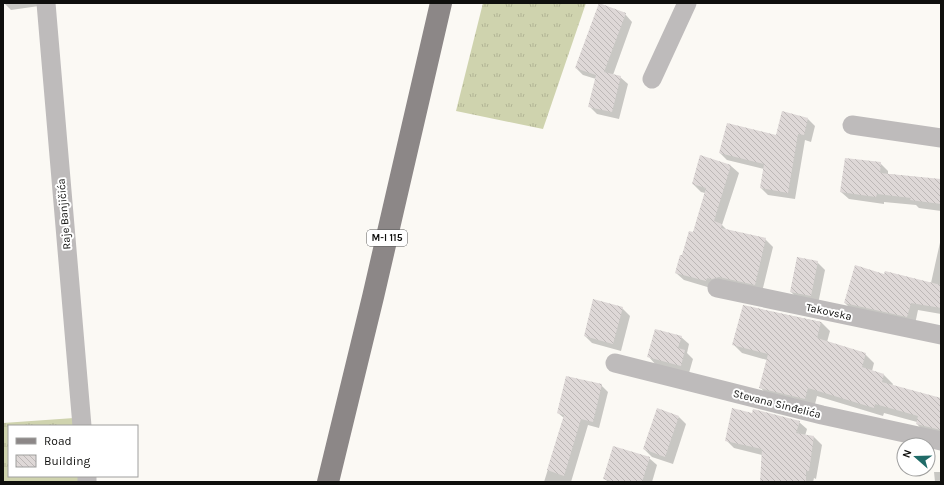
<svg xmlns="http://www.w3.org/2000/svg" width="944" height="485" font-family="Karla,sans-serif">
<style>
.grass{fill:url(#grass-tufts)}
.shadow{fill:#0003}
.building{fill:url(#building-back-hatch)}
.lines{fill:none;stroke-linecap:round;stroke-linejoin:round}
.minor{stroke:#bebbbb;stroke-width:19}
.primary{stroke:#8c8787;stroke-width:22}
.labels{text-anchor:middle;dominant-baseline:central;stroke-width:4;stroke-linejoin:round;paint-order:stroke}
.shield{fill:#fff;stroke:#575756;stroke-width:1}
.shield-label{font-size:10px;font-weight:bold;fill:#0f0f0d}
.street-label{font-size:11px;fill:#0f0f0d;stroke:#fff}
</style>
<defs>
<pattern id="grass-tufts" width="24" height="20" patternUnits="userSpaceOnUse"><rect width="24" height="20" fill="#cfd3ae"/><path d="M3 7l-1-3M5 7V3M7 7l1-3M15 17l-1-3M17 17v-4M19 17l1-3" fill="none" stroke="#b1b494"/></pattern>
<pattern id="building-back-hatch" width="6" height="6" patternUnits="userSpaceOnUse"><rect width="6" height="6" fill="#ded8d7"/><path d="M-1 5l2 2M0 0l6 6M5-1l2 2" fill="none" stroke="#bdb8b7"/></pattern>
</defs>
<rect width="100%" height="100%" fill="#fbf9f4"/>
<!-- grass -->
<g class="grass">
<path d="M 483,3 L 586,3 L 543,129 L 456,111 Z"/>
<path d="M 74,418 L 75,426 L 9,426 L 9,476 L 78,476 L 78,482 L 3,482 L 3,423 Z"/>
</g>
<!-- shadow -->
<g class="shadow">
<path d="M 4,3 L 38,3 L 39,6 L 11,10 Z"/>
<path d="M 625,14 L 632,22 L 613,75 L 620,77 L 628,84 L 619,119 L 597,114 L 589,106 L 596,79 L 583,75 L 576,68 Z"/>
<path d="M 808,119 L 815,126 L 811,142 L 805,140 L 795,199 L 768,195 L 761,188 L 764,169 L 727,160 L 720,153 L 777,136 Z"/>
<path d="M 701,157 L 731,166 L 739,173 L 722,225 L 727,230 L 765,239 L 773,247 L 762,292 L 714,289 L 684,280 L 676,273 L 694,234 L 705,193 L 701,192 L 693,184 Z"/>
<path d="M 880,163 L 888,171 L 888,174 L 941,180 L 941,211 L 919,208 L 916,205 L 884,202 L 884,204 L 849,199 L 841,192 Z"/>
<path d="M 941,238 L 941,314 L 918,310 L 915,324 L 853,311 L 845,303 L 885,275 L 931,283 Z"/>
<path d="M 817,262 L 825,270 L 818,304 L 799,300 L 791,292 Z"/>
<path d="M 744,306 L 821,322 L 830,331 L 827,342 L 865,354 L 874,363 L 872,371 L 884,375 L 893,384 L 892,386 L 941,399 L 941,436 L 925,433 L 917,424 L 917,422 L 884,413 L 883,416 L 817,396 L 814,408 L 768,396 L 760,387 L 767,360 L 742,353 L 734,345 Z"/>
<path d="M 622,308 L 630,316 L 621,351 L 592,343 L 585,336 Z"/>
<path d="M 681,337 L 689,344 L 687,353 L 693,359 L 689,373 L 656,365 L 649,357 Z"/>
<path d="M 601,385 L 608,392 L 599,428 L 588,425 L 571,482 L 544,482 L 564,418 L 558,413 Z"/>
<path d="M 753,414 L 799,422 L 807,429 L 805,436 L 814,437 L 822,445 L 816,479 L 814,478 L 813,482 L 761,482 L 762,455 L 734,448 L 726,440 Z"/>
<path d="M 679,417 L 686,424 L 673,464 L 652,457 L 644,449 Z"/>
<path d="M 649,458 L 657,465 L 652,482 L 608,482 L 604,478 Z"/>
<path d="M 934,472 L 941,472 L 941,482 L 935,482 Z"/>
</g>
<!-- building -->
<g class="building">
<path d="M 599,3 L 626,13 L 604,72 L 621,76 L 612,112 L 588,107 L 596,75 L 575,68 Z"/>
<path d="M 782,111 L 808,118 L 804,135 L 798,134 L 788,193 L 760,188 L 764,164 L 719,153 L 727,123 L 776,135 Z"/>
<path d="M 700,155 L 731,165 L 714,221 L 722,224 L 721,228 L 766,238 L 755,285 L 719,277 L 712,279 L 707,278 L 706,281 L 675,273 L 680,255 L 682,255 L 689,231 L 693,232 L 706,188 L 692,184 Z"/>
<path d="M 845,158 L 881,162 L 880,173 L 941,179 L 941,204 L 910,200 L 911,198 L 877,194 L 876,197 L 840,192 Z"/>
<path d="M 797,257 L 818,261 L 811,296 L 790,292 Z"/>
<path d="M 855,265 L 884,274 L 885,271 L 941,285 L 941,308 L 911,303 L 907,317 L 844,303 Z"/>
<path d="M 593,299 L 623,307 L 613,344 L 584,336 Z"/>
<path d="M 743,305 L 821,322 L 817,338 L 866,353 L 862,367 L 884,374 L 882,382 L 941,398 L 941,430 L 916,424 L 918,416 L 875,404 L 874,408 L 808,388 L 805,399 L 759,388 L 768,354 L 732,345 Z"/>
<path d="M 655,329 L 682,336 L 678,348 L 685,350 L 681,366 L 647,357 Z"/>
<path d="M 566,376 L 602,384 L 593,422 L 581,419 L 564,476 L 547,470 L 564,415 L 557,413 Z"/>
<path d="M 657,408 L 679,416 L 665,457 L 643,449 Z"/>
<path d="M 732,408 L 752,413 L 753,409 L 800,421 L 796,433 L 814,436 L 809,471 L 806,471 L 806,482 L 760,482 L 762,449 L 725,441 Z"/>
<path d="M 613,446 L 650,457 L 642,482 L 615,482 L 603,479 Z"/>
</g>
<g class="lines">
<!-- minor -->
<g class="minor">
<path d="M 46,3 L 82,426"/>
<path d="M 652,79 L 687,3"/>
<path d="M 852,125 L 941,138"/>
<path d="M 717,288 L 941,335"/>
<path d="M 615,363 L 822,415 L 941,441"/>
<path d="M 87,476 L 87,482"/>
</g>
<!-- primary -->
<path class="primary" d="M 328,482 L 373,297 L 441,3"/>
</g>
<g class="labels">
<!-- shield labels -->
<rect class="shield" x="367" y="230" width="40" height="16" rx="3"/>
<g class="shield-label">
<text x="387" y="238">M-I 115</text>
</g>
<!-- street labels -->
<g class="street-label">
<text transform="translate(64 214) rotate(-95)">Raje Banjičića</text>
<text transform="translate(829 312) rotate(12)">Takovska</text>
<text transform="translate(777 404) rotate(14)">Stevana Sinđelića</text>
</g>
</g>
<!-- border -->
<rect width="944" height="485" fill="none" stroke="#0f0f0d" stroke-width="8"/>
<!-- legend -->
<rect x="8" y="425" width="130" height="52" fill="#ffffff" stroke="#9f9f9e"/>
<rect x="16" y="438" width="20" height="6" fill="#8c8787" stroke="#9f9f9e"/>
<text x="44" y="445" font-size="12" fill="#0f0f0d">Road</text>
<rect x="16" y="455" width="20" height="12" fill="url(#building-back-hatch)" stroke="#9f9f9e"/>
<text x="44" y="465" font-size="12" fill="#0f0f0d">Building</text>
<!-- north arrow -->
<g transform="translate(916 457) rotate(290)"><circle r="19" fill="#ffffff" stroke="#9f9f9e"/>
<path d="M0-3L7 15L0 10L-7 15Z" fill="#206b68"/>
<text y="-6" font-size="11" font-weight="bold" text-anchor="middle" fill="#0f0f0d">N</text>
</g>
</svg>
